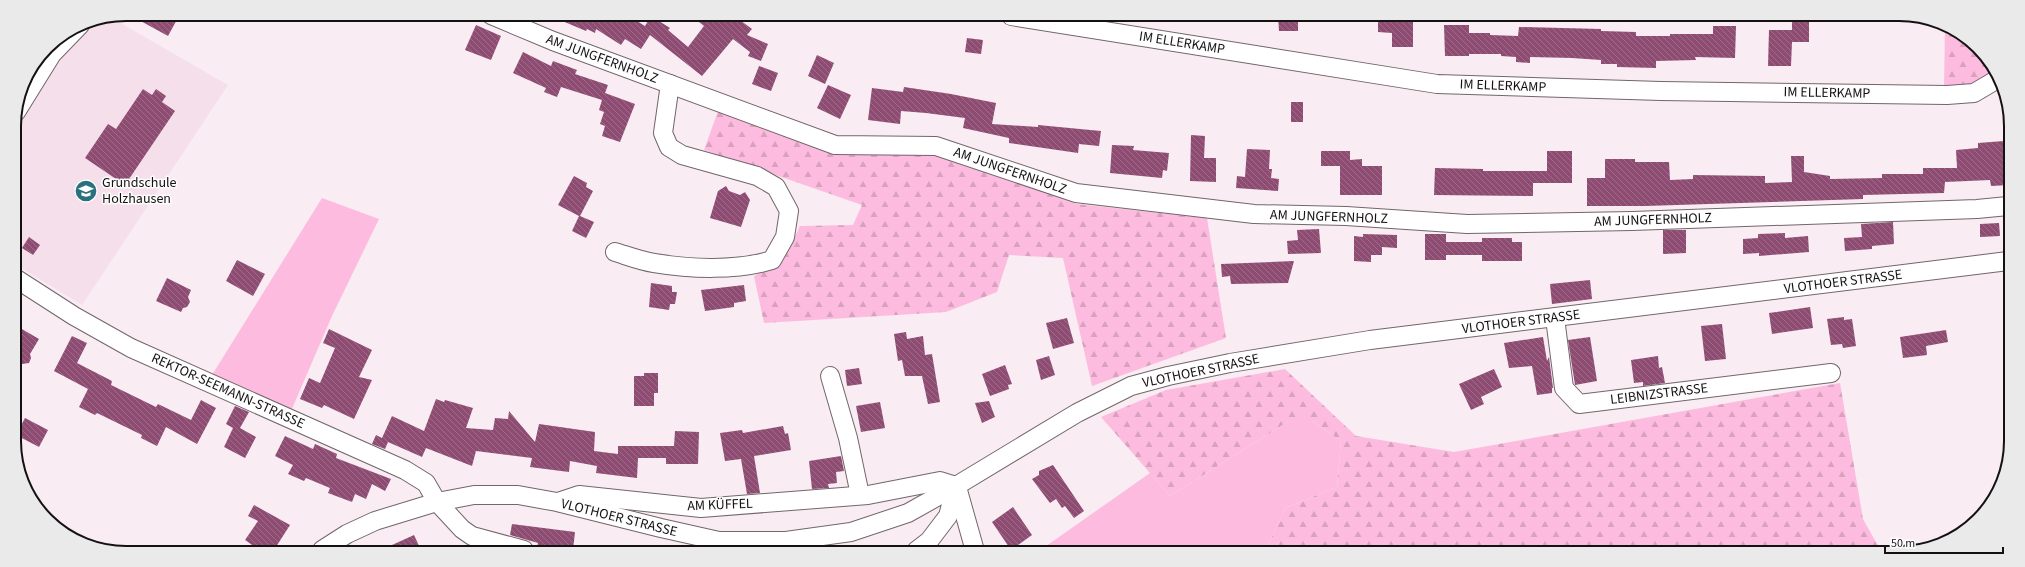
<svg xmlns="http://www.w3.org/2000/svg" width="2025" height="567" font-family="'Source Sans 3',sans-serif">
<style>
.built{fill:#f4dfea}
.green{fill:#fdbcdf}
.forest{fill:url(#forest-firs)}
.building{fill:url(#building-back-hatch)}
.lines{fill:none;stroke-linecap:round;stroke-linejoin:round}
.minor-casing{stroke:#71666b;stroke-width:20}
.minor{stroke:#fff;stroke-width:18}
.labels{text-anchor:middle;dominant-baseline:central;stroke-width:3;stroke-linejoin:round;paint-order:stroke}
.street-label{font-size:14px;fill:#151113;stroke:#fdfdfd}
.poi-label{font-size:14px;fill:#151113;stroke:#fdfdfd;text-anchor:start}
.rim{fill:none;stroke:#151113;stroke-width:2}
</style>
<defs>
<pattern id="forest-firs" width="22" height="20" patternUnits="userSpaceOnUse"><rect width="22" height="20" fill="#fdbcdf"/><path d="M5 1l3.5 6h-7zM16 11l3.5 6h-7z" fill="#d8a1be"/></pattern>
<pattern id="building-back-hatch" width="6" height="6" patternUnits="userSpaceOnUse"><rect width="6" height="6" fill="#8f4c73"/><path d="M-1 5l2 2M0 0l6 6M5-1l2 2" fill="none" stroke="#9c6c88"/></pattern>
</defs>
<rect width="100%" height="100%" fill="#f9ecf3"/>
<!-- built -->
<path class="built" d="M 110,17 L 228,85 L 82,305 L 15,264 L 14,119 L 57,58 L 93,21 Z"/>
<!-- green -->
<g class="green">
<path d="M 322,198 L 379,219 L 332,316 L 291,411 L 212,375 Z"/>
<path d="M 1289,421 L 1312,421 L 1341,441 L 1337,487 L 1285,508 L 1265,552 L 1039,551 L 1150,473 L 1170,496 Z"/>
</g>
<!-- forest -->
<g class="forest">
<path d="M 1945,27 L 1978,47 L 1993,74 L 1976,84 L 1944,87 Z"/>
<path d="M 718,111 L 836,153 L 939,154 L 1077,204 L 1207,218 L 1226,338 L 1092,386 L 1063,258 L 1009,255 L 997,292 L 946,312 L 764,323 L 754,276 L 783,261 L 800,226 L 853,225 L 862,205 L 704,150 Z"/>
<path d="M 1285,369 L 1356,436 L 1454,452 L 1840,383 L 1863,519 L 1882,553 L 1708,552 L 1706,545 L 1675,552 L 1265,552 L 1285,508 L 1337,487 L 1341,441 L 1312,421 L 1289,421 L 1170,496 L 1101,417 L 1166,390 Z"/>
</g>
<!-- building -->
<g class="building">
<path d="M 128,14 L 180,14 L 168,36 Z"/>
<path d="M 548,15 L 590,15 L 606,22 L 611,15 L 627,15 L 645,26 L 651,16 L 670,28 L 668,30 L 688,47 L 704,26 L 690,15 L 733,15 L 752,29 L 747,35 L 768,44 L 761,61 L 748,56 L 750,52 L 733,39 L 702,76 L 650,35 L 641,49 L 625,39 L 621,45 L 596,29 L 595,33 L 587,29 L 586,31 Z"/>
<path d="M 1278,16 L 1298,16 L 1298,31 L 1279,31 Z"/>
<path d="M 1378,17 L 1413,17 L 1413,47 L 1392,47 L 1392,33 L 1378,32 Z"/>
<path d="M 1792,21 L 1809,21 L 1809,42 L 1792,42 L 1791,66 L 1768,66 L 1769,30 L 1792,30 Z"/>
<path d="M 476,25 L 501,36 L 491,60 L 465,50 Z"/>
<path d="M 1444,25 L 1469,25 L 1469,33 L 1490,33 L 1490,35 L 1518,36 L 1519,27 L 1601,29 L 1601,31 L 1636,32 L 1636,36 L 1670,36 L 1670,34 L 1713,34 L 1713,26 L 1736,26 L 1735,58 L 1695,57 L 1696,60 L 1656,61 L 1656,68 L 1617,67 L 1617,64 L 1601,64 L 1601,60 L 1572,58 L 1530,57 L 1530,63 L 1516,62 L 1516,57 L 1501,56 L 1501,54 L 1469,54 L 1469,56 L 1445,56 Z"/>
<path d="M 967,38 L 983,40 L 981,54 L 965,52 Z"/>
<path d="M 523,52 L 551,66 L 553,61 L 577,70 L 575,74 L 608,85 L 605,93 L 635,104 L 620,142 L 602,136 L 605,126 L 600,124 L 604,112 L 599,110 L 602,100 L 561,87 L 557,97 L 544,92 L 546,88 L 513,73 Z"/>
<path d="M 817,55 L 834,63 L 825,84 L 808,76 Z"/>
<path d="M 759,66 L 778,73 L 771,91 L 752,84 Z"/>
<path d="M 828,85 L 851,95 L 840,119 L 817,108 Z"/>
<path d="M 904,87 L 951,94 L 996,103 L 992,124 L 1038,127 L 1038,125 L 1101,131 L 1099,146 L 1079,144 L 1078,153 L 1009,143 L 1009,138 L 963,128 L 965,118 L 926,113 L 901,111 L 900,124 L 868,120 L 872,88 L 903,92 Z"/>
<path d="M 143,89 L 152,95 L 156,89 L 166,96 L 162,102 L 175,111 L 125,185 L 85,158 L 108,124 L 116,129 Z"/>
<rect x="1291" y="102" width="12" height="20"/>
<path d="M 1191,135 L 1205,136 L 1204,158 L 1216,158 L 1216,182 L 1190,181 Z"/>
<path d="M 2004,141 L 2004,157 L 2009,157 L 2009,185 L 1991,186 L 1990,180 L 1945,182 L 1944,193 L 1863,195 L 1863,199 L 1645,206 L 1587,206 L 1587,178 L 1605,178 L 1605,159 L 1635,159 L 1635,162 L 1669,162 L 1670,180 L 1693,179 L 1693,175 L 1765,176 L 1765,183 L 1792,182 L 1791,156 L 1804,156 L 1804,172 L 1830,176 L 1830,179 L 1882,178 L 1882,174 L 1923,174 L 1923,168 L 1957,168 L 1956,150 L 1978,148 L 1978,143 Z"/>
<path d="M 1112,145 L 1134,146 L 1133,150 L 1169,153 L 1167,171 L 1163,170 L 1162,178 L 1110,173 Z"/>
<path d="M 1247,149 L 1270,150 L 1269,169 L 1272,169 L 1271,178 L 1279,179 L 1278,191 L 1236,188 L 1237,176 L 1245,177 Z"/>
<path d="M 1321,151 L 1350,151 L 1350,160 L 1362,159 L 1362,166 L 1382,166 L 1382,195 L 1340,195 L 1340,166 L 1321,166 Z"/>
<path d="M 1547,151 L 1572,151 L 1572,183 L 1533,183 L 1533,196 L 1434,195 L 1435,168 L 1483,169 L 1483,171 L 1547,171 Z"/>
<path d="M 574,176 L 587,183 L 586,187 L 593,191 L 580,216 L 594,222 L 586,238 L 572,231 L 579,216 L 558,205 Z"/>
<path d="M 726,186 L 729,191 L 740,195 L 745,192 L 750,200 L 741,227 L 710,218 L 718,191 Z"/>
<path d="M 1893,222 L 1894,244 L 1872,246 L 1872,249 L 1845,251 L 1844,238 L 1862,237 L 1861,224 Z"/>
<path d="M 1999,223 L 2000,236 L 1980,237 L 1980,224 Z"/>
<path d="M 1319,229 L 1321,253 L 1288,254 L 1287,241 L 1298,240 L 1297,230 Z"/>
<path d="M 1663,230 L 1686,230 L 1686,253 L 1663,254 Z"/>
<path d="M 1785,233 L 1785,238 L 1808,236 L 1809,252 L 1759,256 L 1759,253 L 1743,254 L 1743,239 L 1758,238 L 1758,234 Z"/>
<path d="M 1363,234 L 1397,235 L 1397,248 L 1382,247 L 1382,255 L 1371,255 L 1371,262 L 1354,261 L 1354,236 L 1363,237 Z"/>
<path d="M 1425,234 L 1446,234 L 1446,242 L 1482,242 L 1482,238 L 1512,238 L 1512,242 L 1522,242 L 1522,261 L 1482,261 L 1482,255 L 1446,255 L 1446,260 L 1425,260 Z"/>
<path d="M 29,237 L 40,245 L 33,255 L 22,248 Z"/>
<path d="M 237,260 L 265,274 L 253,296 L 226,281 Z"/>
<path d="M 1294,261 L 1288,283 L 1231,284 L 1230,276 L 1222,277 L 1221,264 Z"/>
<path d="M 167,278 L 191,290 L 188,297 L 190,302 L 187,307 L 183,308 L 181,312 L 156,301 Z"/>
<path d="M 1590,280 L 1592,299 L 1552,304 L 1550,284 Z"/>
<path d="M 651,283 L 672,286 L 672,292 L 677,292 L 675,304 L 670,304 L 669,310 L 649,307 Z"/>
<path d="M 744,285 L 746,301 L 734,303 L 734,307 L 705,311 L 701,290 Z"/>
<path d="M 1810,307 L 1813,328 L 1772,334 L 1769,313 Z"/>
<path d="M 1844,317 L 1844,320 L 1852,319 L 1856,346 L 1843,348 L 1842,344 L 1831,345 L 1827,319 Z"/>
<path d="M 1067,318 L 1074,343 L 1053,349 L 1046,323 Z"/>
<path d="M 1722,324 L 1726,359 L 1705,361 L 1701,326 Z"/>
<path d="M 15,325 L 39,339 L 30,354 L 31,358 L 29,363 L 22,364 L 16,360 Z"/>
<path d="M 329,329 L 372,350 L 359,377 L 372,380 L 354,419 L 324,405 L 322,408 L 300,399 L 309,378 L 320,383 L 335,348 L 323,343 Z"/>
<path d="M 1946,330 L 1948,342 L 1926,346 L 1927,355 L 1903,358 L 1900,337 Z"/>
<path d="M 906,332 L 907,339 L 923,336 L 925,355 L 932,354 L 940,402 L 928,404 L 922,376 L 905,376 L 902,360 L 898,361 L 894,334 Z"/>
<path d="M 72,336 L 87,343 L 77,363 L 112,381 L 111,385 L 156,407 L 158,404 L 191,420 L 201,400 L 216,408 L 197,444 L 166,427 L 157,446 L 141,438 L 142,435 L 97,413 L 95,415 L 79,407 L 88,389 L 54,371 Z"/>
<path d="M 1543,337 L 1547,361 L 1549,357 L 1553,388 L 1552,388 L 1552,393 L 1537,395 L 1532,366 L 1509,368 L 1504,343 Z"/>
<path d="M 1590,337 L 1597,381 L 1575,385 L 1568,340 Z"/>
<path d="M 1049,356 L 1055,375 L 1041,380 L 1036,360 Z"/>
<path d="M 1658,356 L 1659,368 L 1662,367 L 1665,383 L 1643,386 L 1643,382 L 1634,383 L 1631,360 Z"/>
<path d="M 1005,365 L 1012,384 L 1008,385 L 1009,389 L 990,396 L 982,374 Z"/>
<path d="M 859,368 L 862,384 L 847,386 L 845,370 Z"/>
<path d="M 1494,369 L 1502,387 L 1481,397 L 1484,404 L 1471,410 L 1459,384 Z"/>
<path d="M 644,373 L 658,373 L 658,393 L 654,393 L 654,406 L 634,406 L 634,376 L 644,376 Z"/>
<path d="M 436,399 L 444,402 L 445,400 L 473,408 L 466,428 L 493,430 L 495,418 L 508,419 L 509,411 L 535,442 L 539,424 L 595,432 L 594,451 L 618,454 L 618,446 L 674,446 L 675,431 L 699,432 L 698,464 L 666,464 L 666,458 L 638,458 L 637,478 L 596,473 L 597,466 L 570,461 L 569,472 L 530,467 L 532,458 L 476,451 L 472,466 L 426,448 L 422,457 L 388,442 L 385,449 L 372,444 L 376,435 L 382,438 L 392,416 L 424,431 Z"/>
<path d="M 989,401 L 995,417 L 982,423 L 975,403 Z"/>
<path d="M 880,402 L 885,428 L 861,432 L 856,406 Z"/>
<path d="M 235,406 L 249,412 L 240,428 L 256,437 L 245,458 L 224,447 L 233,428 L 226,424 Z"/>
<path d="M 25,418 L 48,430 L 39,447 L 16,435 Z"/>
<path d="M 783,426 L 785,434 L 788,433 L 791,450 L 754,456 L 760,493 L 747,494 L 741,459 L 725,461 L 720,433 L 742,430 L 743,433 Z"/>
<path d="M 285,436 L 313,449 L 315,444 L 337,454 L 336,458 L 391,479 L 385,491 L 372,484 L 366,499 L 355,494 L 352,502 L 328,493 L 330,488 L 306,478 L 304,481 L 288,474 L 293,465 L 275,456 Z"/>
<path d="M 841,456 L 844,471 L 836,472 L 837,483 L 828,484 L 829,488 L 812,489 L 809,461 Z"/>
<path d="M 1053,465 L 1084,511 L 1074,518 L 1065,506 L 1062,508 L 1056,499 L 1050,503 L 1032,479 L 1039,475 L 1039,471 Z"/>
<path d="M 254,505 L 290,525 L 274,550 L 259,550 L 245,540 L 258,521 L 248,516 Z"/>
<path d="M 1013,507 L 1032,535 L 1011,550 L 992,522 Z"/>
<path d="M 512,524 L 575,532 L 573,550 L 537,547 L 538,543 L 510,535 Z"/>
<path d="M 414,535 L 421,550 L 381,550 Z"/>
</g>
<g class="lines">
<!-- minor casing -->
<g class="minor-casing">
<g id="minor">
<path d="M 491,15 L 553,41 L 835,145 L 936,146 L 1076,193 L 1254,214 L 1346,216 L 1467,224 L 1632,221 L 1977,209 L 2008,206"/>
<path d="M 1011,16 L 1437,84 L 1661,91 L 1947,95 L 1974,93 L 1996,80"/>
<path d="M 16,112 L 52,54 L 80,25"/>
<path d="M 615,252 C 628,256 641,261 654,263 C 690,269 737,271 772,260 L 785,237 L 789,211 L 776,187 L 757,176 L 682,155 L 669,147 L 663,133 L 670,84"/>
<path d="M 15,278 L 74,316 L 131,348 L 405,470 L 426,483 L 437,502 L 462,529 L 472,536 L 524,550"/>
<path d="M 1555,318 L 1564,388 L 1579,404 L 1831,373"/>
<path d="M 830,376 L 848,438 L 860,495"/>
<path d="M 957,487 L 975,551"/>
<path d="M 558,502 L 579,495 L 701,508 L 868,495 L 940,481 L 956,486"/>
<path d="M 322,550 L 347,534 L 375,521 L 437,502 L 474,495 L 518,495 L 557,502 L 661,528 L 719,541 L 786,541 L 851,532 L 908,513 L 956,486 L 1077,413 L 1131,386 L 1168,376 L 1230,363 L 1370,340 L 2008,261"/>
<path d="M 916,551 L 929,541 L 948,516 L 956,486"/>
</g>
</g>
<!-- minor -->
<use href="#minor" class="minor"/>
</g>
<!-- icons -->
<defs>
<g id="school-disc" transform="scale(1.15)"><circle r="9.5" fill="#2a717d" stroke="#fdfdfd"/><path d="M0-5L7-2L0 1L-7-2ZM-4 1L0 2.5L4 1V4Q0 6-4 4Z" fill="#fff"/></g>
</defs>
<g fill-rule="evenodd">
<use href="#school-disc" x="86" y="191"/>
</g>
<g class="labels">
<!-- street labels -->
<g class="street-label">
<text transform="translate(1182 43) rotate(9)">IM ELLERKAMP</text>
<text transform="translate(602 59) rotate(20)">AM JUNGFERNHOLZ</text>
<text transform="translate(1503 86) rotate(2)">IM ELLERKAMP</text>
<text transform="translate(1827 93) rotate(1)">IM ELLERKAMP</text>
<text transform="translate(1010 171) rotate(19)">AM JUNGFERNHOLZ</text>
<text transform="translate(1329 217) rotate(2)">AM JUNGFERNHOLZ</text>
<text transform="translate(1653 220) rotate(-2)">AM JUNGFERNHOLZ</text>
<text transform="translate(1843 282) rotate(-7)">VLOTHOER STRASSE</text>
<text transform="translate(1521 322) rotate(-7)">VLOTHOER STRASSE</text>
<text transform="translate(1201 371) rotate(-12)">VLOTHOER STRASSE</text>
<text transform="translate(228 391) rotate(24)">REKTOR-SEEMANN-STRASSE</text>
<text transform="translate(1659 394) rotate(-7)">LEIBNIZSTRASSE</text>
<text transform="translate(720 505) rotate(-2)">AM KÜFFEL</text>
<text transform="translate(619 518) rotate(14)">VLOTHOER STRASSE</text>
</g>
<!-- poi labels -->
<g class="poi-label">
<text x="102" y="183">Grundschule<tspan x="102" dy="16">Holzhausen</tspan></text>
</g>
</g>
<!-- crop -->
<path d="M0 0H2025V567H0ZM126 21H1899A105 105 0 0 1 2004 126V441A105 105 0 0 1 1899 546H126A105 105 0 0 1 21 441V126A105 105 0 0 1 126 21Z" fill="#eaeaea" fill-rule="evenodd"/>
<path class="rim" d="M126 21H1899A105 105 0 0 1 2004 126V441A105 105 0 0 1 1899 546H126A105 105 0 0 1 21 441V126A105 105 0 0 1 126 21Z"/>
<!-- scale -->
<path d="M1885 547v6h118v-6" fill="none" stroke="#151113" stroke-width="2"/>
<text x="1891" y="547" font-size="12" fill="#151113" stroke="#fdfdfd" stroke-width="3" paint-order="stroke">50 m</text>
</svg>
